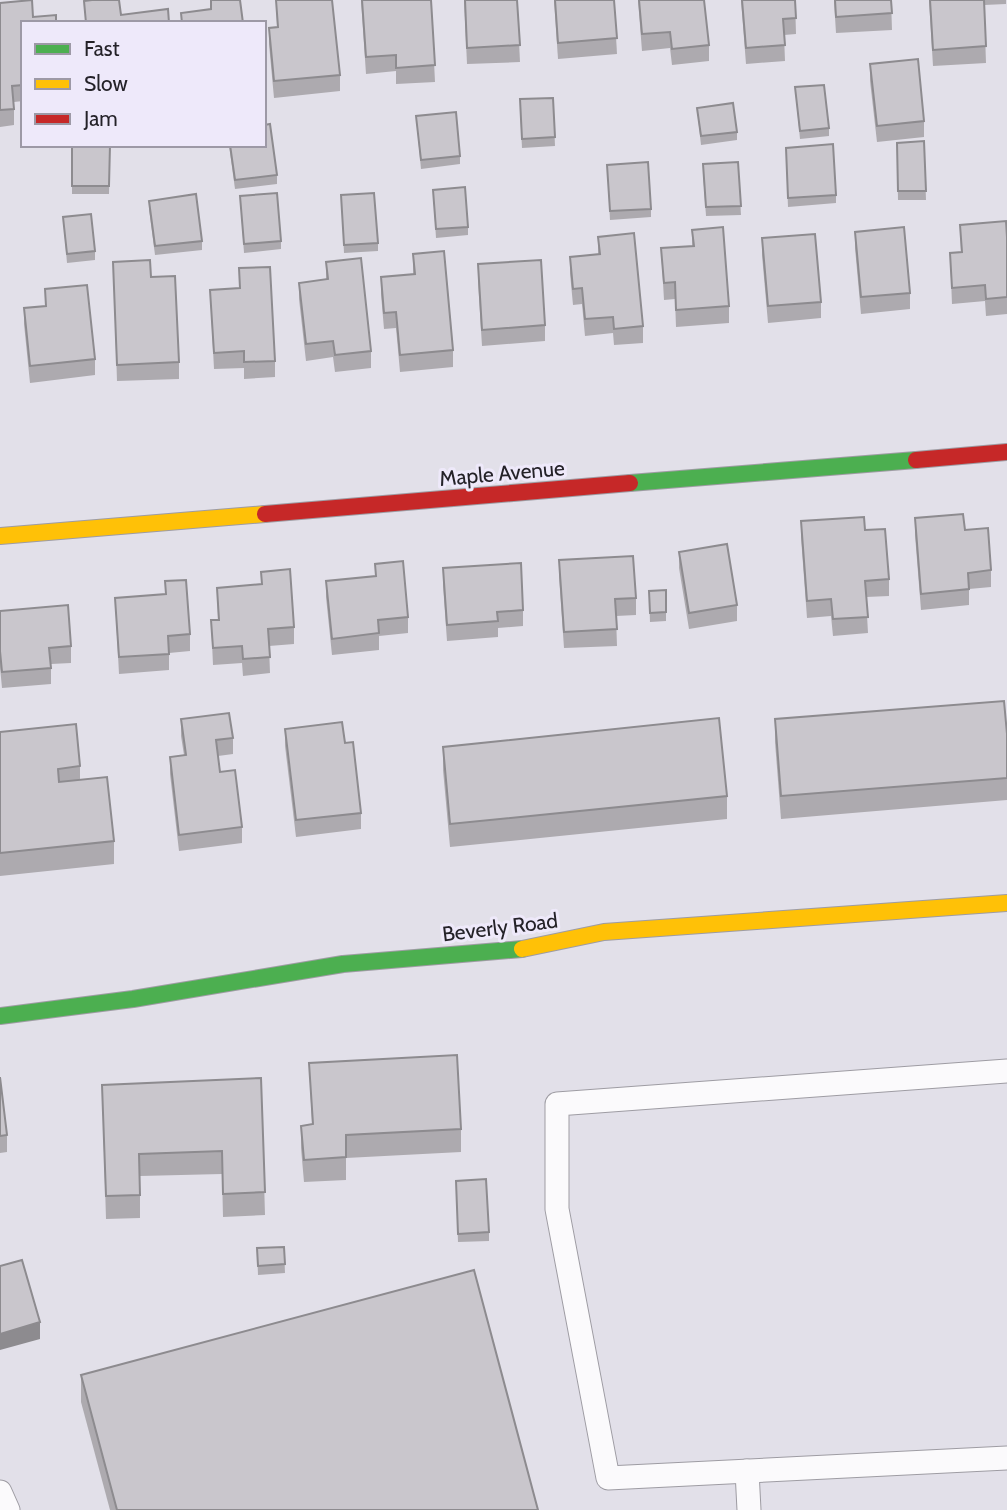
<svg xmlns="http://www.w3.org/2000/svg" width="1007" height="1510" font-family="Cabin,sans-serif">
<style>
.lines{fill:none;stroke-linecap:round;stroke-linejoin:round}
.lane-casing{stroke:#9e9ca3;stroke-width:25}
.fast-casing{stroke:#9e9ca3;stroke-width:18}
.slow-casing{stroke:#9e9ca3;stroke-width:18}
.jam-casing{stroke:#9e9ca3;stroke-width:18}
.lane{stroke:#fbfafc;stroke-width:23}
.fast{stroke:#4caf50;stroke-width:16}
.slow{stroke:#ffc107;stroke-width:16}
.jam{stroke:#c62828;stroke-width:16}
.wall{fill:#adaaaf}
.shaded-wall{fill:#8d8b8f}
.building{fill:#c9c6cc;stroke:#8d8b8f;stroke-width:2}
.labels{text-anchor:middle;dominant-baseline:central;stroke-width:6;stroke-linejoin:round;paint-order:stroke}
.street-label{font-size:21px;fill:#242228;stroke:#eee9fa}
</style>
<rect width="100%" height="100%" fill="#e2e0e9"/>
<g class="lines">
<!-- lane casing -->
<g class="lane-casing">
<g id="lane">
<path d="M 1007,1071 L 557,1104 L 557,1209 L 608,1478 L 1007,1458"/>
<path d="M 747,1471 L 749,1510"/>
<path d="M 0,1492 L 8,1510"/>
</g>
</g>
<!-- fast casing -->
<g class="fast-casing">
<g id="fast">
<path d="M 630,483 L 916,460"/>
<path d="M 0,1016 L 133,999 L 343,964 L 522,949"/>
</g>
</g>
<!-- slow casing -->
<g class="slow-casing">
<g id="slow">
<path d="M 0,536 L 265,514"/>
<path d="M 522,949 L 604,932 L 1007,903"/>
</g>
</g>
<!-- jam casing -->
<g class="jam-casing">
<g id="jam">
<path d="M 916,460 L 1007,452"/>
<path d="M 265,514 L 630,483"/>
</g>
</g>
<!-- lane -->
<use href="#lane" class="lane"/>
<!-- fast -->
<use href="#fast" class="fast"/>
<!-- slow -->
<use href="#slow" class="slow"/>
<!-- jam -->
<use href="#jam" class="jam"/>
</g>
<!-- wall -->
<g class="wall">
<path d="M 276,0 L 340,75 L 340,91 L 274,98 L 269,44 L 269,28 L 277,27 Z"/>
<path d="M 361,0 L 431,0 L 435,82 L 396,84 L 396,71 L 366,74 Z"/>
<path d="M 464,0 L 517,0 L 520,62 L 467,64 Z"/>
<path d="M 554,0 L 614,0 L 617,54 L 558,59 Z"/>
<path d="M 638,0 L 704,0 L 709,45 L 709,61 L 672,65 L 670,48 L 642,51 Z"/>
<path d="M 741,0 L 795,0 L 796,34 L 784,35 L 785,61 L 746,64 Z"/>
<path d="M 834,0 L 891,0 L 892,30 L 836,33 Z"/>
<path d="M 929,0 L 1006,0 L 1006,4 L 984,5 L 986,63 L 933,66 Z"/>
<path d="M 0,3 L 23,23 L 23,101 L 14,102 L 14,125 L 0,127 Z"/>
<path d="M 870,64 L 924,121 L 924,137 L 877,142 L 870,81 Z"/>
<path d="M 795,87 L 829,128 L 829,136 L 800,139 Z"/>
<path d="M 553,98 L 555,146 L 522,148 L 520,108 Z"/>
<path d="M 697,108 L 737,132 L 737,140 L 701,145 Z"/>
<path d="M 416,116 L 460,156 L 460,164 L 421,169 Z"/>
<path d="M 924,141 L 926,200 L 898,200 L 897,143 Z"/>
<path d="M 72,145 L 110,145 L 109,194 L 72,194 Z"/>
<path d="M 229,145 L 264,145 L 277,175 L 277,184 L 235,189 Z"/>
<path d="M 786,156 L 836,195 L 836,203 L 788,207 Z"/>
<path d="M 738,162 L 741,215 L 706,216 L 703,173 Z"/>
<path d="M 607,165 L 651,209 L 651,217 L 610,220 Z"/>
<path d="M 433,190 L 468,227 L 468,235 L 436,238 Z"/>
<path d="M 341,195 L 378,243 L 378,251 L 344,253 Z"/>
<path d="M 240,196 L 281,241 L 281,249 L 244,253 Z"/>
<path d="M 149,201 L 202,241 L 202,250 L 155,255 L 149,209 Z"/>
<path d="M 63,217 L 95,251 L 95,260 L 67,263 Z"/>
<path d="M 960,225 L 1007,237 L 1007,314 L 986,316 L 985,301 L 952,304 L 950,253 L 961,253 Z"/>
<path d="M 692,230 L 729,306 L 729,323 L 676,327 L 675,299 L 664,300 L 661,248 L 692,246 Z"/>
<path d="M 855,232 L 910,293 L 910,309 L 861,314 L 855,248 Z"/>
<path d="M 598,237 L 643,326 L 643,343 L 614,345 L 613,333 L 585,336 L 582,304 L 573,305 L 570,273 L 570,257 L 598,254 Z"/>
<path d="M 762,238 L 821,302 L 821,318 L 768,323 L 762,255 Z"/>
<path d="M 413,254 L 453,350 L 453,367 L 400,372 L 396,328 L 384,329 L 381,294 L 381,277 L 413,275 Z"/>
<path d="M 113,262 L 151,277 L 179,362 L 179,379 L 117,381 Z"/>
<path d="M 326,262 L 371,351 L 371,368 L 335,372 L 333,357 L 306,361 L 299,299 L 299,283 L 326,280 Z"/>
<path d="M 478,264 L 545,325 L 545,341 L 482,346 L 478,281 Z"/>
<path d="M 239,268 L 275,361 L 275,377 L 244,379 L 244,368 L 214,369 L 210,290 L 239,288 Z"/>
<path d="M 45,289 L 95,359 L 95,375 L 30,383 L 24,324 L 24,308 L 45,306 Z"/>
<path d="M 915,518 L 965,530 L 991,570 L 991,587 L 969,589 L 969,605 L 921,610 L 915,535 Z"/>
<path d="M 801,521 L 865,530 L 889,579 L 889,596 L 866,597 L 868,633 L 833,636 L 831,616 L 807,618 L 801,537 Z"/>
<path d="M 679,552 L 737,605 L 737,621 L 689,629 L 679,568 Z"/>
<path d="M 559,560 L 636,598 L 636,615 L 616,616 L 617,646 L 564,648 L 559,576 Z"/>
<path d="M 375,564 L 408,617 L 408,633 L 379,636 L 379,650 L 332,655 L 326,597 L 326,581 L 375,576 Z"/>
<path d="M 443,568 L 523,610 L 523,626 L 498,628 L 498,637 L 447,641 L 443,585 Z"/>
<path d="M 261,572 L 294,627 L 294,644 L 269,646 L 270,673 L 243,676 L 242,663 L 213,665 L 211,620 L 218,620 L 217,588 L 261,584 Z"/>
<path d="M 165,581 L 190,634 L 190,651 L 169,653 L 169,670 L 119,674 L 115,598 L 165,594 Z"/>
<path d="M 666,590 L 666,621 L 650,622 L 649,591 Z"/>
<path d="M 0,611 L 71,646 L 71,663 L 51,664 L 51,684 L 2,688 L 0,667 Z"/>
<path d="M 181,719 L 233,738 L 233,754 L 218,756 L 220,772 L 242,827 L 242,843 L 179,851 L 170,774 L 170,757 L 184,755 L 181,736 Z"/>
<path d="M 775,719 L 1007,734 L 1007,800 L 781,819 L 775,742 Z"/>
<path d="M 285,729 L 345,743 L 361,813 L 361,829 L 296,837 L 285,746 Z"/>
<path d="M 0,732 L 80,766 L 80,780 L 114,841 L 114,864 L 0,876 Z"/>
<path d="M 443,747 L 727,796 L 727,819 L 450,847 L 443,770 Z"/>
<path d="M 309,1063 L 461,1129 L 461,1152 L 346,1158 L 346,1180 L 304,1182 L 301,1148 L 301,1126 L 312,1124 Z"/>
<path d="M 0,1077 L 7,1135 L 7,1152 L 0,1153 Z"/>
<path d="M 261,1078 L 265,1215 L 223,1217 L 222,1174 L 140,1176 L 140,1218 L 106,1219 L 102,1085 Z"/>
<path d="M 456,1181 L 489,1232 L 489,1241 L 458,1242 Z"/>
<path d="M 284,1247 L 285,1273 L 258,1275 L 257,1248 Z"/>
<path d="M 81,1375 L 538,1510 L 110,1510 L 81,1402 Z"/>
</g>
<!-- shaded-wall -->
<path class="shaded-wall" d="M 40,1322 L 40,1339 L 0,1350 L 0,1334 Z"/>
<!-- building -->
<g class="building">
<path d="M 32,0 L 33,17 L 56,15 L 56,23 L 23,23 L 23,85 L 12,86 L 14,109 L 0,110 L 0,3 Z"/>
<path d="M 92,0 L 119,0 L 121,15 L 168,9 L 169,23 L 86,23 L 84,1 Z"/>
<path d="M 211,0 L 240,0 L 243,23 L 182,23 L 181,13 L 211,9 Z"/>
<path d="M 276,0 L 332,0 L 340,75 L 274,81 L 269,28 L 278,27 Z"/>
<path d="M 362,0 L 431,0 L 435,65 L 396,68 L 396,55 L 366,57 Z"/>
<path d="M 465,0 L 517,0 L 520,45 L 467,48 Z"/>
<path d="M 555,0 L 614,0 L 617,38 L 558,43 Z"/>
<path d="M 639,0 L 704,0 L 709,45 L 672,49 L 670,32 L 642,34 Z"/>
<path d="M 742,0 L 795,0 L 796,18 L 783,19 L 785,45 L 746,48 Z"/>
<path d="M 835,0 L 891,0 L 892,13 L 836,17 Z"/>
<path d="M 930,0 L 984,0 L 986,46 L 933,50 Z"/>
<path d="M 918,59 L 924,121 L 877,126 L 870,64 Z"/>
<path d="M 824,85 L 829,128 L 800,131 L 795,87 Z"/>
<path d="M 553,98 L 555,137 L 522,139 L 520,99 Z"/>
<path d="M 733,103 L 737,132 L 701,136 L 697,108 Z"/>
<path d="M 456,112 L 460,156 L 421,160 L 416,116 Z"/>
<path d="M 270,124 L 277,175 L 235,180 L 230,145 L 264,145 L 264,125 Z"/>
<path d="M 924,141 L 926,191 L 898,191 L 897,143 Z"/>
<path d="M 833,144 L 836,195 L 788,198 L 786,148 Z"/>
<path d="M 72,145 L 110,145 L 109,186 L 72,186 Z"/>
<path d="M 648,162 L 651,209 L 610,211 L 607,165 Z"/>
<path d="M 738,162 L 741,206 L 706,207 L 703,164 Z"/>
<path d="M 465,187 L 468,227 L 436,229 L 433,190 Z"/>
<path d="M 277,193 L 281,241 L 244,244 L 240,196 Z"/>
<path d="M 374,193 L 378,243 L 344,245 L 341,195 Z"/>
<path d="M 196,194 L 202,241 L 155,246 L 149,201 Z"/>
<path d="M 91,214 L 95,251 L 67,254 L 63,217 Z"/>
<path d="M 1006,221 L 1007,237 L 1007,297 L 986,299 L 985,285 L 952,288 L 950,253 L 962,252 L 960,225 Z"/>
<path d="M 723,227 L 729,306 L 676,310 L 675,282 L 664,283 L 661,248 L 694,246 L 692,230 Z"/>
<path d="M 904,227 L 910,293 L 861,297 L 855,232 Z"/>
<path d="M 634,233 L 643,326 L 614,329 L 613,317 L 585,319 L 582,288 L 573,289 L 570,257 L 600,254 L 598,237 Z"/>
<path d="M 815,234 L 821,302 L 768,306 L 762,238 Z"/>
<path d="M 444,251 L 453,350 L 400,355 L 396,312 L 384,313 L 381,277 L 415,274 L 413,254 Z"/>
<path d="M 361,258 L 371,351 L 335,355 L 333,341 L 306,344 L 299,283 L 328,279 L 326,262 Z"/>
<path d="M 150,260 L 151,277 L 175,276 L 179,362 L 117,365 L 113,262 Z"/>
<path d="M 541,260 L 545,325 L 482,330 L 478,264 Z"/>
<path d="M 270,267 L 275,361 L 244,362 L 244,351 L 214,353 L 210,290 L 240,288 L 239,268 Z"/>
<path d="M 87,285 L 95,359 L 30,366 L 24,308 L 46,306 L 45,289 Z"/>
<path d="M 963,514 L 965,530 L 988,528 L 991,570 L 968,573 L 969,589 L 921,594 L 915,518 Z"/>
<path d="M 864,517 L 865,530 L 885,529 L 889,579 L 865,581 L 868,617 L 833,619 L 831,599 L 807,601 L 801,521 Z"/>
<path d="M 727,544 L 737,605 L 689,613 L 679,552 Z"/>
<path d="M 633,556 L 636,598 L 615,599 L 617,629 L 564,632 L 559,560 Z"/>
<path d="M 403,561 L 408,617 L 378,620 L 379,633 L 332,639 L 326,581 L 376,576 L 375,564 Z"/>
<path d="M 521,563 L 523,610 L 497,612 L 498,621 L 447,625 L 443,568 Z"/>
<path d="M 290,569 L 294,627 L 268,629 L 270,657 L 243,659 L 242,646 L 213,648 L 211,620 L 219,620 L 217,588 L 262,584 L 261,572 Z"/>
<path d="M 186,580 L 190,634 L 168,636 L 169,654 L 119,657 L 115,598 L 166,594 L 165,581 Z"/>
<path d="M 666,590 L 666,612 L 650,613 L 649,591 Z"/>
<path d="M 68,605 L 71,646 L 49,648 L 51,668 L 2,672 L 0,651 L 0,611 Z"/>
<path d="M 1004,701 L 1007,734 L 1007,778 L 781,796 L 775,719 Z"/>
<path d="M 229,713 L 233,738 L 216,740 L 220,772 L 235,770 L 242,827 L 179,835 L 170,757 L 186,755 L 181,719 Z"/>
<path d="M 719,718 L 727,796 L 450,824 L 443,747 Z"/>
<path d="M 342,722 L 345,743 L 353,742 L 361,813 L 296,820 L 285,729 Z"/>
<path d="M 76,724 L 80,766 L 58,769 L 59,782 L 107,777 L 114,841 L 0,853 L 0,732 Z"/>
<path d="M 457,1055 L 461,1129 L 346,1135 L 346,1157 L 304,1160 L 301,1126 L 313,1124 L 309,1063 Z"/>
<path d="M 0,1077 L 7,1135 L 0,1136 Z"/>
<path d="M 261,1078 L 265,1192 L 223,1194 L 222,1151 L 139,1154 L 140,1195 L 106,1196 L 102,1085 Z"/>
<path d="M 486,1179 L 489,1232 L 458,1234 L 456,1181 Z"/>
<path d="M 284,1247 L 285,1264 L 258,1266 L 257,1248 Z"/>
<path d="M 22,1260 L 40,1322 L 0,1334 L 0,1266 Z"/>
<path d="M 474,1270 L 538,1510 L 117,1510 L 81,1375 Z"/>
</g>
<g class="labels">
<!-- street labels -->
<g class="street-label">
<text transform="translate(502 473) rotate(-5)">Maple Avenue</text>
<text transform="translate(500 927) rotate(-7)">Beverly Road</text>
</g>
</g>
<!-- legend -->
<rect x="21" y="21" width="245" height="126" fill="#eee9fa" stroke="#9d99a6" stroke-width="2"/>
<rect x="35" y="44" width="35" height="10" fill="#4caf50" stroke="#9d99a6" stroke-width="2"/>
<text x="84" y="56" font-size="21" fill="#242228">Fast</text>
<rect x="35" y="79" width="35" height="10" fill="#ffc107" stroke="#9d99a6" stroke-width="2"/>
<text x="84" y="91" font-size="21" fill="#242228">Slow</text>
<rect x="35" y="114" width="35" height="10" fill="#c62828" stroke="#9d99a6" stroke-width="2"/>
<text x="84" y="126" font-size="21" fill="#242228">Jam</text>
</svg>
